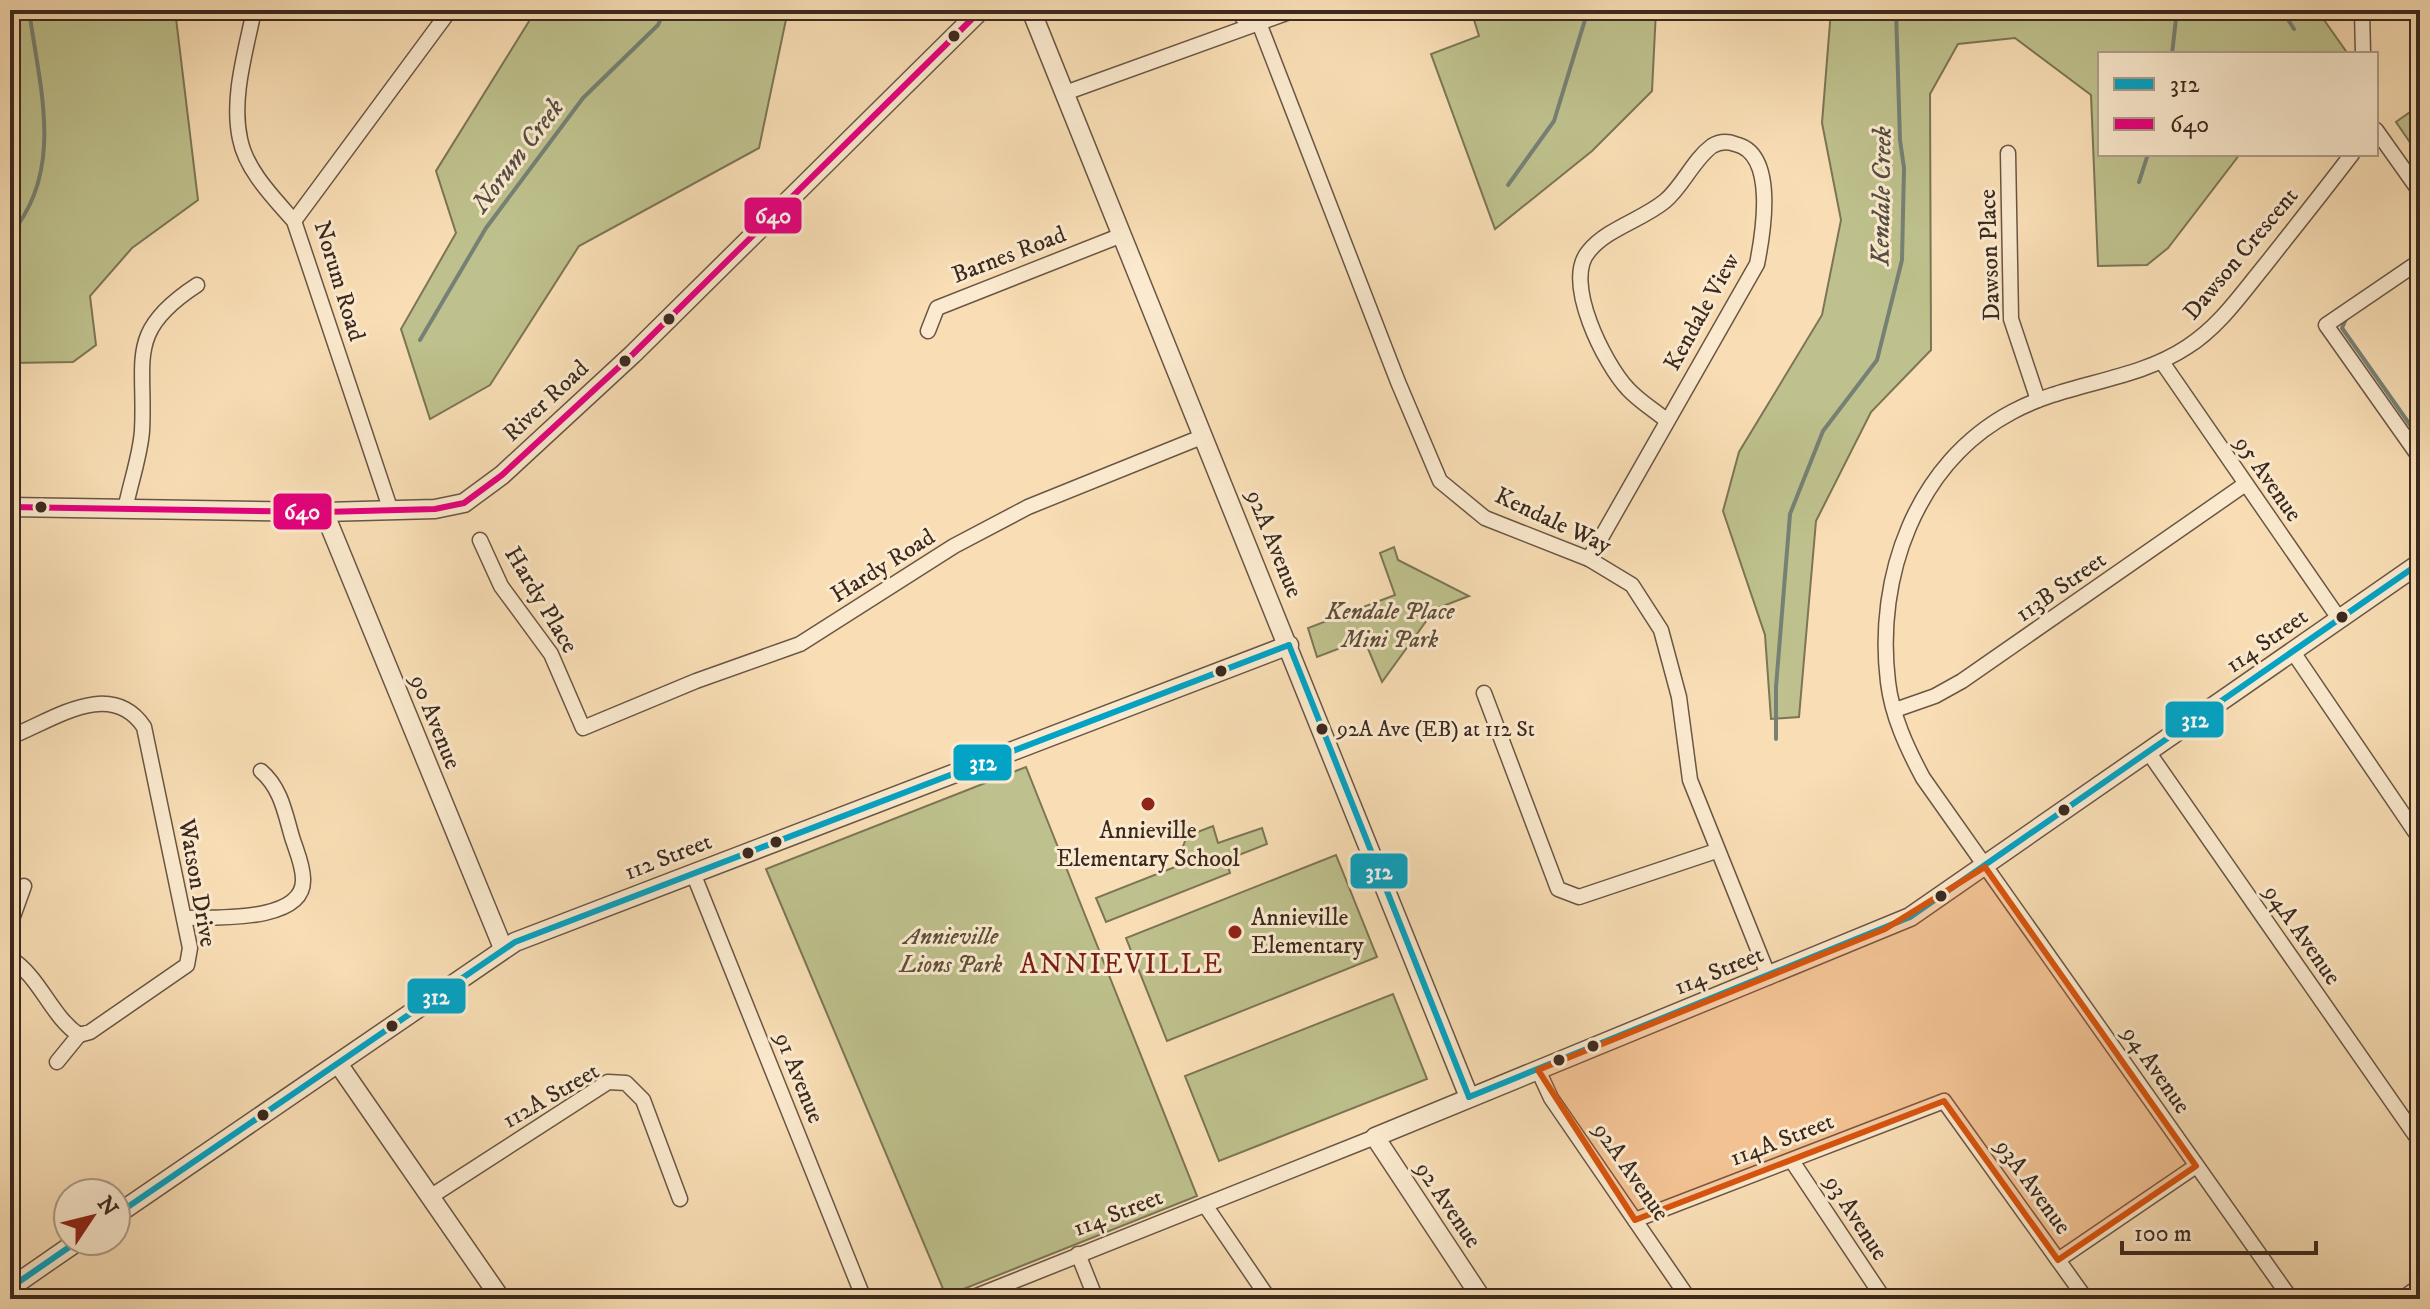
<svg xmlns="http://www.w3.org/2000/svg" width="2430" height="1309" font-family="'IM FELL DW Pica',serif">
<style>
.green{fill:#bec18d;stroke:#7c7556;stroke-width:2}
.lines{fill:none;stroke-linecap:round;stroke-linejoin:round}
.stream{stroke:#768175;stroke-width:4}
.minor-casing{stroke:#6a5644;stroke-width:17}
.tertiary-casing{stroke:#6a5644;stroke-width:21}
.minor{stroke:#fbeacf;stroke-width:14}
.tertiary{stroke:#fbeacf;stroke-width:18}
.bus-1-casing{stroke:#fbeacf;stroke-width:12}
.bus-2-casing{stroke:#fbeacf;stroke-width:12}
.bus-1{stroke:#03a3c5;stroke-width:6}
.bus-2{stroke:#e5007d;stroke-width:6}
.marked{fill:#d7540e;fill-opacity:0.2;stroke:#d7540e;stroke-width:6;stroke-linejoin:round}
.bus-dot{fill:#3b291f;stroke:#fbeacf;stroke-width:3}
.poi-dot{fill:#8f2418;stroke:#fbeacf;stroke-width:3}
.labels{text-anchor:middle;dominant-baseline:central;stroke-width:6;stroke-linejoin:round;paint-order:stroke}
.bus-label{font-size:22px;fill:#3b291f;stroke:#fbeacf;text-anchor:start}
.street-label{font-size:24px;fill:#3b291f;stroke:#fbeacf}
.park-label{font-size:24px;font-style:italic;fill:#5c4f3a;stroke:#fbeacf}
.poi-label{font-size:24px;fill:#3b291f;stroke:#fbeacf}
.water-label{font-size:26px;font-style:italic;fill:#544e43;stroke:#fbeacf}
.quarter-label{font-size:28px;letter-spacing:2px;fill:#7a1f14;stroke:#fbeacf}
.line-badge{stroke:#fbeacf;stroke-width:3}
.badge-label{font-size:22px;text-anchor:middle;font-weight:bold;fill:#fff}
</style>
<rect width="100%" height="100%" fill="#f9deb5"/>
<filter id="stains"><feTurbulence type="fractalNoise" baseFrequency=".0025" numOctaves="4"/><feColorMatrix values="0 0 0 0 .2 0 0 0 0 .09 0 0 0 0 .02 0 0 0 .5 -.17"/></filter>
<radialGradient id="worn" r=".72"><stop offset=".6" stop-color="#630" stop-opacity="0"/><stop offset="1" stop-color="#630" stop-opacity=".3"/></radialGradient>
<!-- green -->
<g class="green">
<path d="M 10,10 L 175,10 L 198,200 L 132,248 L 90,296 L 96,345 L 73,362 L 10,363 Z"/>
<path d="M 536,10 L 788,10 L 759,148 L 579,246 L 490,385 L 430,419 L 401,329 L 456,233 L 436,171 Z"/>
<path d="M 1471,10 L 1656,10 L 1652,91 L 1592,151 L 1495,229 L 1431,54 L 1479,36 Z"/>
<path d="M 1831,10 L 2317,10 L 2348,54 L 2100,54 L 2100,154 L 2240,154 L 2168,248 L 2147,265 L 2098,266 L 2091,95 L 2015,38 L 1958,44 L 1930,94 L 1931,350 L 1871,412 L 1816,521 L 1799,717 L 1771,719 L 1765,635 L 1723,511 L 1739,452 L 1822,315 L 1841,220 L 1822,123 Z"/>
<path d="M 2420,105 L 2420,157 L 2396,122 Z"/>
<path d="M 1394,547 L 1398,560 L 1469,596 L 1435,609 L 1382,682 L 1364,639 L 1317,657 L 1308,628 L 1395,595 L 1380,553 Z"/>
<path d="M 1026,767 L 1197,1196 L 946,1296 L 766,869 Z"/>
<path d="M 1213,826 L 1218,843 L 1262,828 L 1267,844 L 1226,860 L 1230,873 L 1106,922 L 1096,898 L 1175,867 L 1187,836 Z"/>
<path d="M 1336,855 L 1377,957 L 1167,1041 L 1126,938 Z"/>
<path d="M 1393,994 L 1427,1079 L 1219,1161 L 1185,1076 Z"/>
</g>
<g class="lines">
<!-- stream -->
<g class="stream">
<path d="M 2282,10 L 2294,29"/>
<path d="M 2172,54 L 2177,10"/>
<path d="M 2139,182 L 2148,154"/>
<path d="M 1508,185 L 1554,121 L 1588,10"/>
<path d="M 10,235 C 66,170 39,86 29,10"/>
<path d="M 2346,319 L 2342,328 L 2420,439"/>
<path d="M 420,340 L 486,228 L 583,98 L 658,25 L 665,10"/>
<path d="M 1776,739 L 1776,687 L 1790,514 L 1823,431 L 1877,360 L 1902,260 L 1904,168 L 1900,140 L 1896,10"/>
</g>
<!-- minor casing -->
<g class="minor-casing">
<g id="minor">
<path d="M 254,10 C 246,51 231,97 240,139 C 246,170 273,197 294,221 L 391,511"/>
<path d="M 1239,10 L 1242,17 L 1259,23 L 1398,382 L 1440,481 L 1485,518 L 1589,559 L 1632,585 L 1661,630 L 1679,697 L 1690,780 L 1769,977"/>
<path d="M 2362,10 L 2363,54"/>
<path d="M 1065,93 L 1295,10"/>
<path d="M 2376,130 L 2420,192"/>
<path d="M 2008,153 L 2011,319 L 2038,400"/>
<path d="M 294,221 L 450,10"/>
<path d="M 2420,261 L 2326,325 L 2420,458"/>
<path d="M 928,331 L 937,308 L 1122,235"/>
<path d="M 2162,362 L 2340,620"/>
<path d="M 125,510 C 130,484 140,457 142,431 C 146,359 125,332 197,285"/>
<path d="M 480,540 L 501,586 L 551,654 L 583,728 L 696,681 L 800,644 L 954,546 L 1028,507 L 1204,436"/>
<path d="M 1589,559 L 1757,264 C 1763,234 1777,153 1735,144 C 1727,141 1720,141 1712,146 C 1693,160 1683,186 1665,201 C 1642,220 1608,228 1589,251 C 1562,281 1605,365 1628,389 C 1639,401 1654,410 1666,420"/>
<path d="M 2293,652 L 2420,839"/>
<path d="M 1484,693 L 1558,889 L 1579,897 L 1716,851"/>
<path d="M 1895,710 L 1935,696 L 1962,681 L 2244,485"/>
<path d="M 10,737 C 52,721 110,677 144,727 L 190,948 L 187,965 L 90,1032 L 79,1035 C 50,1015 41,978 10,958"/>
<path d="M 2149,753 L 2420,1142"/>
<path d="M 693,873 L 864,1299"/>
<path d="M 185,918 C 214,917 305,923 303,879 C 303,865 296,850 292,837 C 285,813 281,788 261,771"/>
<path d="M 10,925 L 24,886"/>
<path d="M 57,1062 L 79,1035"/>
<path d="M 1538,1070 L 1551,1098 L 1689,1299"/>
<path d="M 1792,1161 L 1884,1299"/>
<path d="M 430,1197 L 608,1082 L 626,1083 L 643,1100 L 680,1199"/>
<path d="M 1205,1205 L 1269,1299"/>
<path d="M 1635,1220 L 1944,1101 L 2086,1299"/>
<path d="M 1078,1254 L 1096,1299"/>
<path d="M 2058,1260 L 2196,1166"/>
<path d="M 969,1299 L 1375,1137"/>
<path d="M 2291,1299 L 1923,778 C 1907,748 1892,716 1888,682 C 1875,577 1916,463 2012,412 C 2067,382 2134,382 2187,347 C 2220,326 2242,293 2266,264 C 2295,227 2324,191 2352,154"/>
<path d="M 2402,1299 L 2420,1286"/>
</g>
</g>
<!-- tertiary casing -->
<g class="tertiary-casing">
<g id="tertiary">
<path d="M 1031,10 L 1469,1097"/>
<path d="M 10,507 L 324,512 L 435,509 L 464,503 L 502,475 L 633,354 L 981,10"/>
<path d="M 324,512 L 503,948"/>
<path d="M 339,1065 L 501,1299"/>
<path d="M 116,1215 L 515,942 L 1289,645"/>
<path d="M 10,1288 L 78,1241"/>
<path d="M 1482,1299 L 1375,1137 L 1910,917 L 2420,563"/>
</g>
</g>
<!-- minor -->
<use href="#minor" class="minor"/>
<!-- tertiary -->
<use href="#tertiary" class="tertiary"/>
<!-- bus-1 casing -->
<g class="bus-1-casing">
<g id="bus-1">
<path d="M 1289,645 L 1469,1097"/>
<path d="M 1469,1097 L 1910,917 L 2420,563"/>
<path d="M 116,1215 L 515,942 L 1289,645"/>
<path d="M 10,1288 L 78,1241"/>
</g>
</g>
<!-- bus-2 casing -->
<g class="bus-2-casing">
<path id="bus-2" d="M 10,507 L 324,512 L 435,509 L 464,503 L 502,475 L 633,354 L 981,10"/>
</g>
<!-- bus-1 -->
<use href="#bus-1" class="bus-1"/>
<!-- bus-2 -->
<use href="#bus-2" class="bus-2"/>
</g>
<!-- marked area -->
<path class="marked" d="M 1985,867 L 2196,1166 L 2058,1260 L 1944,1101 L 1635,1220 L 1538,1070 L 1885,929 Z"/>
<!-- markers -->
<g class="bus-dot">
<circle cx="954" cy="36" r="7"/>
<circle cx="669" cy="319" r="7"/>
<circle cx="625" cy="361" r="7"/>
<circle cx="41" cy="507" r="7"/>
<circle cx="2342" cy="617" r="7"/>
<circle cx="1221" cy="671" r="7"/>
<circle cx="1322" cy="729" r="7"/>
<circle cx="2064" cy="810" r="7"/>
<circle cx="776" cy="842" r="7"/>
<circle cx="748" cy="853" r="7"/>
<circle cx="1941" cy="896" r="7"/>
<circle cx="392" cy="1026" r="7"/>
<circle cx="1593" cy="1046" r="7"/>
<circle cx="1559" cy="1060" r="7"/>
<circle cx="263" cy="1115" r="7"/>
</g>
<g class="poi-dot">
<circle cx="1148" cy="804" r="8"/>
<circle cx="1235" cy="932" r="8"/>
</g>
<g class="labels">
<!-- bus labels -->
<g class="bus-label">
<text x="1337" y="729">92A Ave (EB) at 112 St</text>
</g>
<!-- street labels -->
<g class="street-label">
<text transform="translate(2241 254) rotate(-50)">Dawson Crescent</text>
<text transform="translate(1009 255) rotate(-21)">Barnes Road</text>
<text transform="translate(1990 255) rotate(-92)">Dawson Place</text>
<text transform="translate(339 281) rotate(73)">Norum Road</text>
<text transform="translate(1702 312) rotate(-61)">Kendale View</text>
<text transform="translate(546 401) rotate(-43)">River Road</text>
<text transform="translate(2268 479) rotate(55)">95 Avenue</text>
<text transform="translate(1553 521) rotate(25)">Kendale Way</text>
<text transform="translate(1274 544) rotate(68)">92A Avenue</text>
<text transform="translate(883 566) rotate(-32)">Hardy Road</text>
<text transform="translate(2061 587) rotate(-35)">113B Street</text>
<text transform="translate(541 600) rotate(59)">Hardy Place</text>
<text transform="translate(2267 641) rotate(-35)">114 Street</text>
<text transform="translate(435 722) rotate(68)">90 Avenue</text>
<text transform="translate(668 857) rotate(-21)">112 Street</text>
<text transform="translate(197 883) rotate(80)">Watson Drive</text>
<text transform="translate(2302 935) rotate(55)">94A Avenue</text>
<text transform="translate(1719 971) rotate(-22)">114 Street</text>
<text transform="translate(2156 1070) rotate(55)">94 Avenue</text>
<text transform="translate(799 1078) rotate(68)">91 Avenue</text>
<text transform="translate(551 1096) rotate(-30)">112A Street</text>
<text transform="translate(1782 1140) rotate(-21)">114A Street</text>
<text transform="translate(1631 1172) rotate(55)">92A Avenue</text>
<text transform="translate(2033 1187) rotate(54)">93A Avenue</text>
<text transform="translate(1448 1205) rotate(56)">92 Avenue</text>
<text transform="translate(1118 1213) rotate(-21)">114 Street</text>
<text transform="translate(1856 1218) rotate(57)">93 Avenue</text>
</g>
<!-- park labels -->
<g class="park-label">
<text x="1390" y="612">Kendale Place<tspan x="1390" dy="28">Mini Park</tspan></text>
<text x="951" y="937">Annieville<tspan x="951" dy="28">Lions Park</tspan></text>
</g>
<!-- poi labels -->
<g class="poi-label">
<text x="1148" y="831">Annieville<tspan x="1148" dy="28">Elementary School</tspan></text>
<text x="1251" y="918" text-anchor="start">Annieville<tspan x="1251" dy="28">Elementary</tspan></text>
</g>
<!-- water labels -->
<g class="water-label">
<text transform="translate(518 156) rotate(-53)">Norum Creek</text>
<text transform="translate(1882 196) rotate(-89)">Kendale Creek</text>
</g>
<!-- quarter labels -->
<g class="quarter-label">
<text x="1122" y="964">ANNIEVILLE</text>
</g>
</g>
<g class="line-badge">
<rect x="743" y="196" width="60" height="39" rx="8" fill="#e5007d"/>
<rect x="272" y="492" width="61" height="39" rx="8" fill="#e5007d"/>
<rect x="2164" y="700" width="61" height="39" rx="8" fill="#03a3c5"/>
<rect x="952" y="743" width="61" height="39" rx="8" fill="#03a3c5"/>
<rect x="1349" y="852" width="60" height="38" rx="8" fill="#03a3c5"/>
<rect x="406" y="977" width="61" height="38" rx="8" fill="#03a3c5"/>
</g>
<g class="badge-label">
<text x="773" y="223">640</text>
<text x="302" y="519">640</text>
<text x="2195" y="727">312</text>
<text x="983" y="770">312</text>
<text x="1379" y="879">312</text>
<text x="436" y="1004">312</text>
</g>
<!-- margin -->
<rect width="2430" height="1309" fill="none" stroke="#f9deb5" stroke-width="40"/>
<rect x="12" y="12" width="2406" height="1285" fill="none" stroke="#3b291f" stroke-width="4"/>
<rect x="20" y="20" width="2390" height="1269" fill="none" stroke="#3b291f" stroke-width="2"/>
<!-- legend -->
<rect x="2098" y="52" width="280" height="104" fill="#fbeacf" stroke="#ae9d89" stroke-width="2"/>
<rect x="2114" y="78" width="40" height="12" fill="#03a3c5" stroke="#ae9d89" stroke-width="2"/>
<text x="2170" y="92" font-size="24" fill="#3b291f">312</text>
<rect x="2114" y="118" width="40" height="12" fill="#e5007d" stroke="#ae9d89" stroke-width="2"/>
<text x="2170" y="132" font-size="24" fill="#3b291f">640</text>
<!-- north arrow -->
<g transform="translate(92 1217) rotate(55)"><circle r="38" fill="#fbeacf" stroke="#ae9d89" stroke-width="2"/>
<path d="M0-6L14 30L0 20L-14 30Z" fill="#8f2418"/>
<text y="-12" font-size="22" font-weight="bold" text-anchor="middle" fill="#3b291f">N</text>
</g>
<!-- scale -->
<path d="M2122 1241v12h194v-12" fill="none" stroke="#3b291f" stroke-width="4"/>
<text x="2134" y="1241" font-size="24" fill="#3b291f" stroke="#fbeacf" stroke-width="6" paint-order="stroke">100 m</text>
<rect width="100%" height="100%" filter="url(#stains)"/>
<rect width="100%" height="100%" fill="url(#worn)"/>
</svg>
